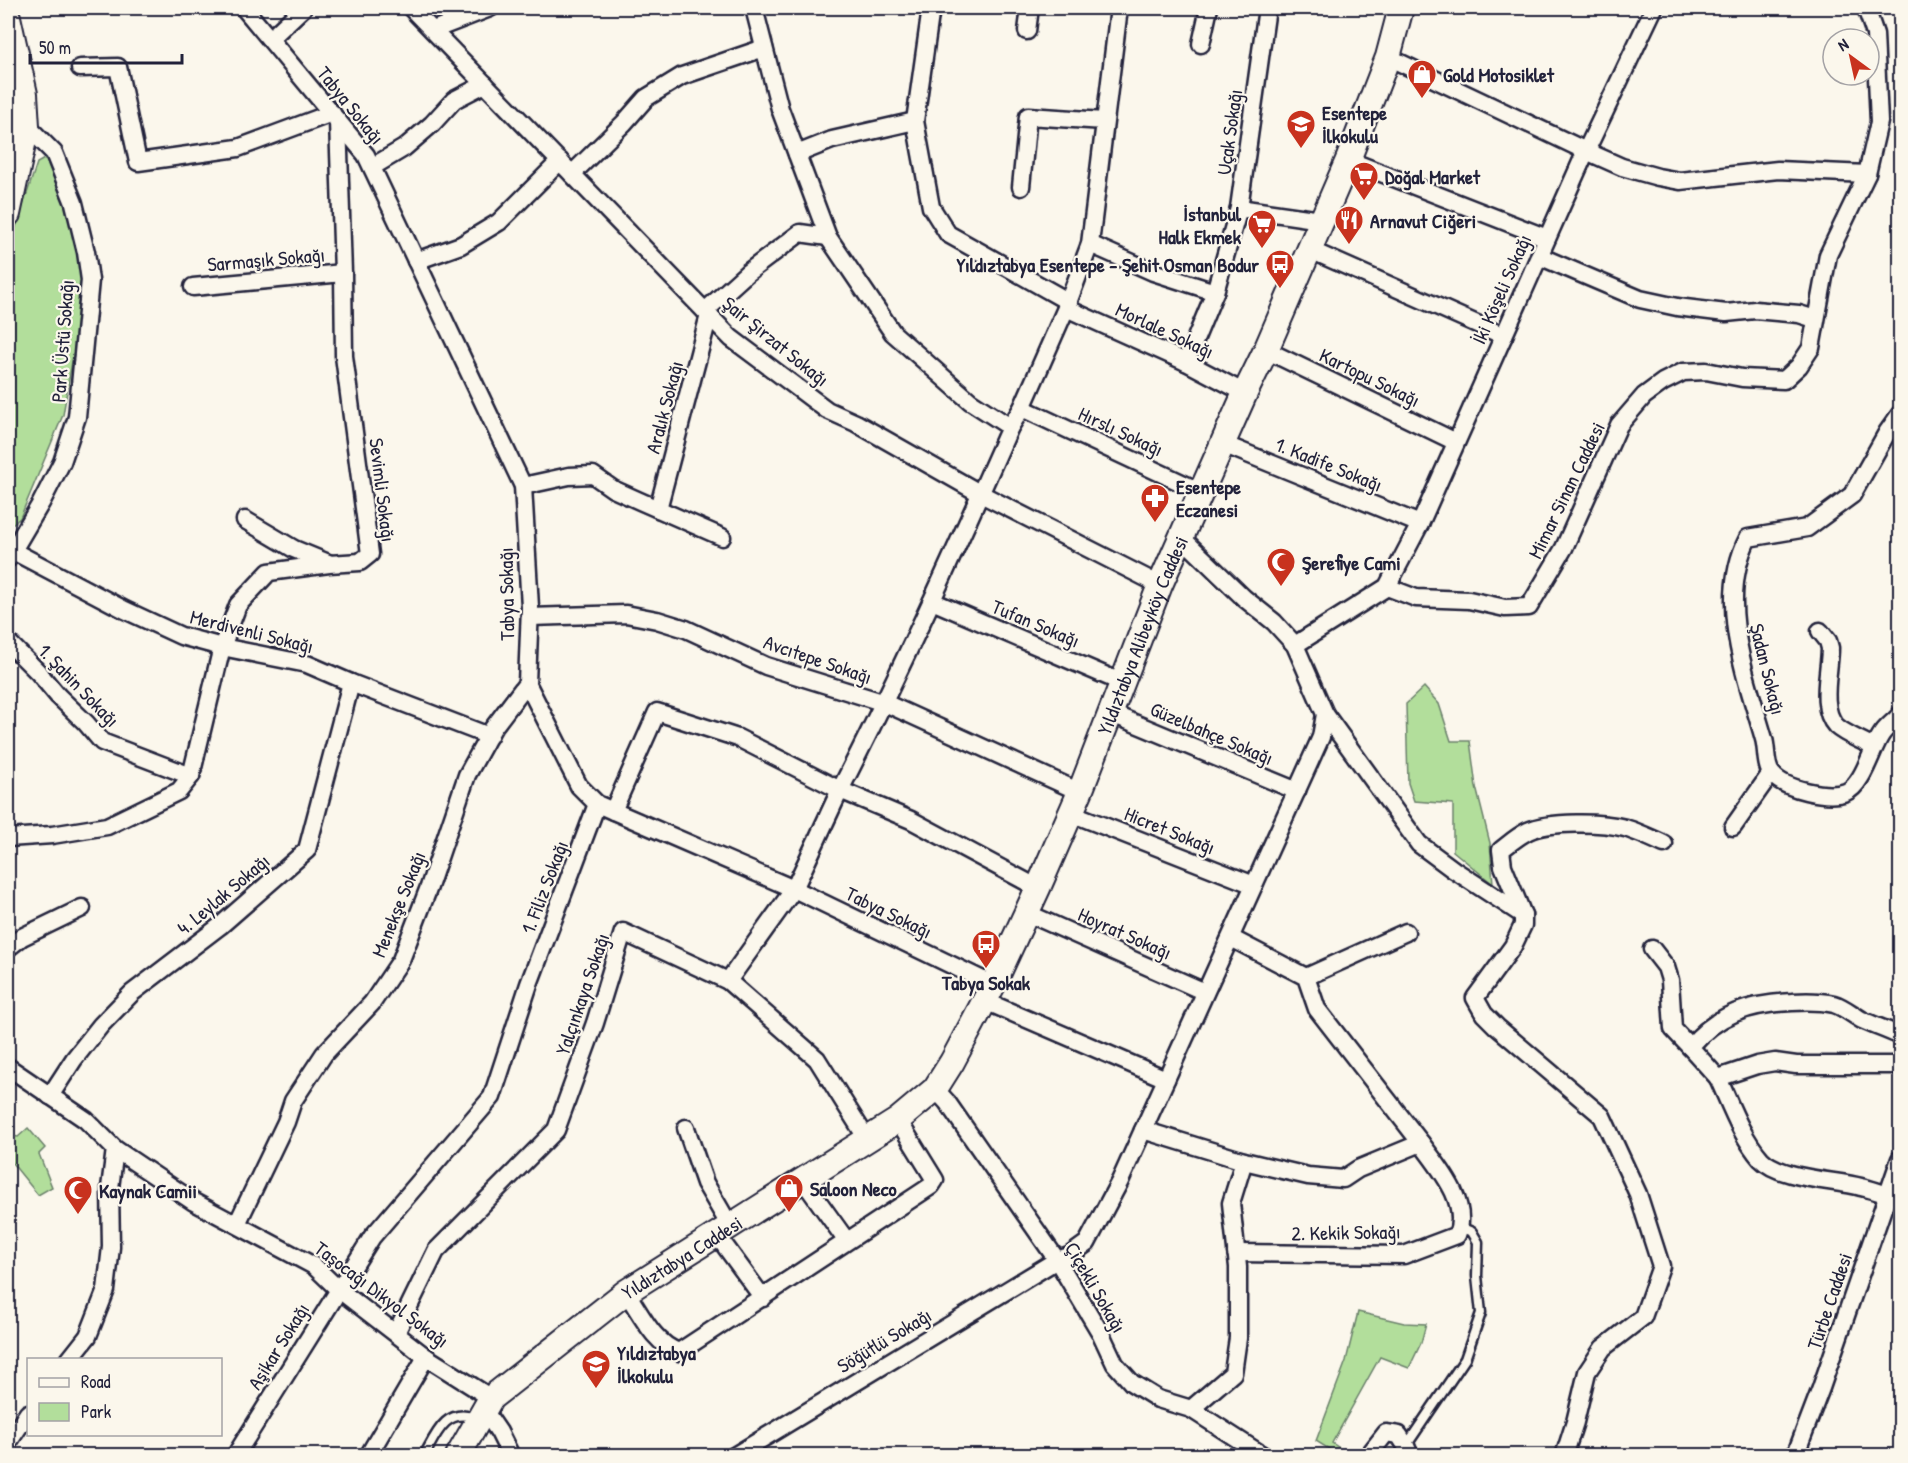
<svg xmlns="http://www.w3.org/2000/svg" width="1908" height="1463" font-family="'Patrick Hand',sans-serif">
<style>
.green{fill:#b2de9b;stroke:#6a806b;stroke-width:1.5}
.lines{fill:none;stroke-linecap:round;stroke-linejoin:round}
.service-casing{stroke:#22223b;stroke-width:13}
.minor-casing{stroke:#22223b;stroke-width:21}
.secondary-casing{stroke:#22223b;stroke-width:28}
.service{stroke:#fbf7ec;stroke-width:8}
.minor{stroke:#fbf7ec;stroke-width:16}
.secondary{stroke:#fbf7ec;stroke-width:24}
.labels{text-anchor:middle;dominant-baseline:central;stroke-width:4.5;stroke-linejoin:round;paint-order:stroke}
.poi-label{font-size:20px;font-weight:bold;fill:#22223b;stroke:#fbf7ec;text-anchor:start}
.street-label{font-size:20px;fill:#22223b;stroke:#fbf7ec}
</style>
<rect width="100%" height="100%" fill="#fbf7ec"/>
<filter id="ink" filterUnits="userSpaceOnUse"><feTurbulence type="fractalNoise" baseFrequency=".0167" numOctaves="2"/><feDisplacementMap in="SourceGraphic" scale="12" xChannelSelector="R" yChannelSelector="G"/><feConvolveMatrix kernelMatrix="1 2 1 2 8 2 1 2 1" color-interpolation-filters="sRGB"/></filter>
<g filter="url(#ink)">
<!-- green -->
<g class="green">
<path d="M 46,158 L 51,162 L 75,225 L 83,296 L 63,415 L 20,518 L 8,527 L 8,251 L 37,163 Z"/>
<path d="M 1424,687 L 1439,704 L 1451,741 L 1470,741 L 1476,787 L 1490,843 L 1493,884 L 1453,851 L 1453,804 L 1414,801 L 1408,783 L 1406,704 Z"/>
<path d="M 28,1128 L 45,1148 L 39,1154 L 52,1187 L 38,1195 L 8,1158 L 8,1135 L 18,1137 Z"/>
<path d="M 1358,1312 L 1404,1323 L 1426,1324 L 1421,1343 L 1409,1368 L 1380,1357 L 1332,1443 L 1350,1455 L 1337,1455 L 1337,1454 L 1316,1441 L 1346,1361 Z"/>
</g>
<g class="lines">
<!-- service casing -->
<g class="service-casing">
<g id="service">
<path d="M 1406,1446 L 1465,1359 L 1481,1313 L 1477,1276 L 1478,1242 L 1472,1232 L 1460,1227"/>
<path d="M 424,1456 C 436,1434 446,1407 475,1418"/>
</g>
</g>
<!-- minor casing -->
<g class="minor-casing">
<g id="minor">
<path d="M 244,8 L 366,155 L 523,486 L 530,607 L 527,683 L 579,786 L 597,804 L 794,889 L 993,985"/>
<path d="M 411,8 L 731,338 L 827,410 L 856,423 L 981,494 L 1160,585"/>
<path d="M 754,8 L 780,109 L 828,237 L 893,333 L 970,401 L 1010,427"/>
<path d="M 931,8 L 915,121 L 931,207 L 948,234 L 1069,302"/>
<path d="M 433,30 L 490,8"/>
<path d="M 1027,31 L 1030,8"/>
<path d="M 270,39 L 303,8"/>
<path d="M 1201,44 L 1209,8"/>
<path d="M 1388,57 L 1586,151 L 1622,167 L 1658,177 L 1680,181 L 1778,170 L 1867,174"/>
<path d="M 80,68 L 118,67 L 138,162 L 238,148 L 332,113"/>
<path d="M 797,154 L 832,140 L 915,121"/>
<path d="M 1348,160 L 1547,238"/>
<path d="M 372,167 L 404,148 L 432,124 L 454,100 L 485,84"/>
<path d="M 572,174 L 624,123 L 646,98 L 682,76 L 764,48"/>
<path d="M 1021,187 L 1028,116 L 1104,121"/>
<path d="M 1239,208 L 1321,220"/>
<path d="M 1090,244 L 1153,272 L 1215,292"/>
<path d="M 1308,249 L 1504,336"/>
<path d="M 1539,256 L 1640,299 L 1677,307 L 1726,313 L 1755,310 L 1799,314 L 1815,319"/>
<path d="M 416,261 L 461,245 L 499,222 L 560,161"/>
<path d="M 193,287 L 343,273"/>
<path d="M 1066,308 L 1186,362 L 1245,393"/>
<path d="M 705,311 L 747,273 L 800,233 L 828,237"/>
<path d="M 1266,350 L 1456,442"/>
<path d="M 1186,362 L 1215,292 L 1239,208 L 1267,8"/>
<path d="M 1022,408 L 1201,492"/>
<path d="M 1900,414 L 1888,431 L 1852,495 L 1807,528 L 1748,538 C 1716,600 1746,676 1764,739 C 1767,749 1765,766 1772,774 C 1784,789 1828,799 1846,792 C 1863,785 1871,750 1881,735 C 1886,727 1894,722 1900,715"/>
<path d="M 1223,444 L 1420,524"/>
<path d="M 523,486 L 569,476 L 593,475 L 613,489 L 642,502 L 722,537"/>
<path d="M 658,509 L 709,315"/>
<path d="M 245,520 L 294,549 L 328,563"/>
<path d="M 13,551 L 125,610 L 181,636 L 222,647 L 307,664 L 351,683 L 489,736"/>
<path d="M 8,559 L 41,503 L 62,462 L 77,417 L 90,280 L 86,252 L 74,203 L 54,153 L 27,126"/>
<path d="M 1387,587 L 1416,598 L 1469,600 L 1505,608 L 1529,607 L 1564,548 L 1619,425 L 1644,396 L 1663,382 L 1683,372 L 1706,371 L 1742,378 L 1784,380 L 1799,366 L 1811,348 L 1828,255 L 1867,174 L 1879,122 L 1875,34 L 1866,8"/>
<path d="M 932,601 L 1123,683"/>
<path d="M 530,617 L 626,614 L 657,620 L 686,629 L 766,666 L 885,703 L 1080,792"/>
<path d="M 1820,631 L 1828,641 L 1830,648 C 1830,670 1819,708 1836,726 C 1846,735 1862,740 1873,747"/>
<path d="M 8,642 L 38,672 L 58,696 L 86,723 L 102,742 L 191,776"/>
<path d="M 1295,645 L 1387,587 L 1420,524 L 1586,151 L 1654,8"/>
<path d="M 1110,713 L 1297,791"/>
<path d="M 1325,714 L 1419,844 L 1454,870 L 1523,915 L 1523,925 L 1513,946 L 1475,998 L 1484,1014 L 1497,1027 L 1602,1116 L 1638,1194 L 1661,1266 L 1643,1317 L 1603,1348 L 1587,1372 L 1575,1422 L 1564,1456"/>
<path d="M 613,811 L 657,712 L 738,738 L 840,790 C 901,671 956,549 1010,427 L 1022,408 L 1066,308 L 1090,244 L 1119,8"/>
<path d="M 1071,813 L 1254,885"/>
<path d="M 1733,827 L 1771,773"/>
<path d="M 8,838 L 52,835 L 107,826 L 179,791 L 191,776 L 222,647 L 238,605 L 269,572 L 329,564 L 360,562 L 370,554 L 344,356 L 343,273 L 338,121"/>
<path d="M 1027,913 L 1205,992"/>
<path d="M 1523,915 L 1503,866 L 1501,850 C 1510,843 1518,836 1528,831 C 1549,821 1603,822 1625,828 C 1638,832 1651,838 1664,844"/>
<path d="M 8,948 L 22,937 L 82,908"/>
<path d="M 1652,949 L 1666,967 L 1670,980 L 1673,1029 L 1690,1047"/>
<path d="M 1306,977 L 1406,932"/>
<path d="M 728,981 L 794,889 L 840,790 L 911,820 L 1038,888"/>
<path d="M 985,1001 L 1166,1079"/>
<path d="M 1900,1036 C 1888,1030 1875,1026 1862,1020 C 1853,1015 1844,1007 1834,1004 C 1820,1001 1806,1001 1792,1002 C 1750,1004 1718,1013 1690,1047 L 1718,1078 L 1757,1065 L 1775,1062 L 1796,1065 L 1900,1065"/>
<path d="M 8,1067 L 86,1120 L 115,1149 L 194,1202 L 314,1266 L 338,1289 L 426,1357 L 491,1398"/>
<path d="M 1718,1078 C 1730,1104 1741,1136 1761,1159 C 1780,1179 1835,1180 1861,1187 C 1870,1189 1879,1192 1888,1195"/>
<path d="M 935,1089 L 947,1102 L 1057,1260 L 1101,1334 L 1115,1364 L 1132,1383 L 1158,1399 L 1191,1409 L 1264,1456"/>
<path d="M 50,1096 L 74,1059 L 101,1025 L 132,993 L 220,926 L 307,850 L 351,683"/>
<path d="M 686,1128 L 705,1183 L 730,1226"/>
<path d="M 1143,1130 L 1244,1161 L 1308,1176 L 1343,1179 L 1358,1169 L 1421,1143 L 1317,1009 L 1306,977 L 1231,938"/>
<path d="M 803,1180 L 846,1240"/>
<path d="M 237,1224 L 286,1122 L 293,1101 L 324,1054 L 372,1003 L 401,960 L 429,887 L 467,775 L 493,728 L 527,683"/>
<path d="M 717,1235 L 763,1298"/>
<path d="M 1236,1253 L 1404,1255 L 1457,1235 C 1470,1202 1439,1168 1421,1143"/>
<path d="M 626,1292 C 641,1314 654,1344 679,1352 L 931,1186 L 935,1180 L 898,1120"/>
<path d="M 396,1333 L 436,1251 L 556,1130 L 595,1023 L 623,932 L 728,981 L 817,1059 L 867,1139"/>
<path d="M 69,1360 L 88,1336 L 106,1290 L 111,1247 L 110,1188 L 115,1149"/>
<path d="M 1191,1409 L 1233,1373 L 1238,1338 L 1238,1267 L 1231,1203 L 1244,1161"/>
<path d="M 484,1410 L 499,1432 L 511,1456"/>
<path d="M 8,1443 L 28,1413"/>
<path d="M 235,1456 L 372,1237 L 492,1097 L 529,984 L 597,804"/>
<path d="M 368,1456 L 426,1357"/>
<path d="M 734,1456 L 1057,1260 L 1069,1256 L 1087,1243 L 1120,1181 L 1321,737 L 1325,714 L 1295,645 L 1274,622 L 1244,598 L 1181,537"/>
<path d="M 1368,1456 L 1386,1433 L 1399,1435 L 1406,1446 L 1410,1456"/>
<path d="M 1795,1456 L 1821,1388 L 1900,1159"/>
</g>
</g>
<!-- secondary casing -->
<g class="secondary-casing">
<g id="secondary">
<path d="M 8,17 L 25,94 L 27,126 L 8,214"/>
<path id="s1" d="M 458,1456 L 491,1398 L 626,1292 L 898,1120 L 935,1089 L 952,1062 L 993,985 L 1038,888 L 1080,792 L 1160,585 L 1245,393 L 1266,350 L 1348,160 L 1388,57 L 1401,8"/>
</g>
</g>
<!-- service -->
<use href="#service" class="service"/>
<!-- minor -->
<use href="#minor" class="minor"/>
<!-- secondary -->
<use href="#secondary" class="secondary"/>
</g>
</g>
<!-- icons -->
<defs>
<g id="shop-pin" transform="scale(1.5)"><path d="M0 17L-7.5 6A9.5 9.5 0 1 1 7.5 6Z" fill="#c8321e" stroke="#fbf7ec"/><path d="M-5-2.5h2.3a2.7 3.5 0 0 1 5.4 0H5L5.5 6h-11ZM-1.5-2.5h3a1.5 2.3 0 0 0-3 0Z" fill="#fff"/></g>
<g id="school-pin" transform="scale(1.5)"><path d="M0 17L-7.5 6A9.5 9.5 0 1 1 7.5 6Z" fill="#c8321e" stroke="#fbf7ec"/><path d="M0-5L7-2L0 1L-7-2ZM-4 1L0 2.5L4 1V4Q0 6-4 4Z" fill="#fff"/></g>
<g id="supermarket-pin" transform="scale(1.5)"><path d="M0 17L-7.5 6A9.5 9.5 0 1 1 7.5 6Z" fill="#c8321e" stroke="#fbf7ec"/><path d="M-6-5.5h2.5l.6 2H6L4.5 2H-2.5L-4.4-4H-6ZM-1.5 3.2a1.3 1.3 0 1 0 .1 0ZM3 3.2a1.3 1.3 0 1 0 .1 0Z" fill="#fff"/></g>
<g id="restaurant-pin" transform="scale(1.5)"><path d="M0 17L-7.5 6A9.5 9.5 0 1 1 7.5 6Z" fill="#c8321e" stroke="#fbf7ec"/><path d="M-5-6h1v4h1v-4h1v4h1v-4h1v5L-1.5 .5V6h-2V.5L-5-1ZM5-6V6H3V1.5H1.5Q1.5-4 5-6Z" fill="#fff"/></g>
<g id="bus-pin" transform="scale(1.5)"><path d="M0 17L-7.5 6A9.5 9.5 0 1 1 7.5 6Z" fill="#c8321e" stroke="#fbf7ec"/><path d="M-5-6H5V4H4V6H2V4H-2V6H-4V4H-5ZM-3.5-4V0h7V-4ZM-3.5 1.2v1.5H-2V1.2ZM2 1.2v1.5H3.5V1.2Z" fill="#fff"/></g>
<g id="pharmacy-pin" transform="scale(1.5)"><path d="M0 17L-7.5 6A9.5 9.5 0 1 1 7.5 6Z" fill="#c8321e" stroke="#fbf7ec"/><path d="M-2-6h4v4h4v4h-4v4h-4v-4h-4v-4h4Z" fill="#fff"/></g>
<g id="mosque-pin" transform="scale(1.5)"><path d="M0 17L-7.5 6A9.5 9.5 0 1 1 7.5 6Z" fill="#c8321e" stroke="#fbf7ec"/><path d="M3.5-4.9A6 6 0 1 0 3.5 4.9A5 5 0 1 1 3.5-4.9Z" fill="#fff"/></g>
</defs>
<g fill-rule="evenodd">
<use href="#shop-pin" x="1422" y="74"/>
<use href="#school-pin" x="1301" y="124"/>
<use href="#supermarket-pin" x="1364" y="176"/>
<use href="#restaurant-pin" x="1349" y="220"/>
<use href="#supermarket-pin" x="1262" y="224"/>
<use href="#bus-pin" x="1280" y="264"/>
<use href="#pharmacy-pin" x="1155" y="498"/>
<use href="#mosque-pin" x="1281" y="562"/>
<use href="#bus-pin" x="986" y="944"/>
<use href="#shop-pin" x="789" y="1188"/>
<use href="#mosque-pin" x="78" y="1190"/>
<use href="#school-pin" x="596" y="1364"/>
</g>
<g class="labels">
<!-- poi labels -->
<g class="poi-label">
<text x="1443" y="74">Gold Motosiklet</text>
<text x="1322" y="112">Esentepe<tspan x="1322" dy="23">İlkokulu</tspan></text>
<text x="1385" y="176">Doğal Market</text>
<text x="1241" y="213" text-anchor="end">İstanbul<tspan x="1241" dy="23">Halk Ekmek</tspan></text>
<text x="1370" y="220">Arnavut Ciğeri</text>
<text x="1259" y="264" text-anchor="end">Yıldıztabya Esentepe - Şehit Osman Bodur</text>
<text x="1176" y="486">Esentepe<tspan x="1176" dy="23">Eczanesi</tspan></text>
<text x="1302" y="562">Şerefiye Cami</text>
<text x="986" y="982" text-anchor="middle">Tabya Sokak</text>
<text x="810" y="1188">Saloon Neco</text>
<text x="99" y="1190">Kaynak Camii</text>
<text x="617" y="1352">Yıldıztabya<tspan x="617" dy="23">İlkokulu</tspan></text>
</g>
<!-- street labels -->
<g class="street-label">
<text transform="translate(351 105) rotate(51)">Tabya Sokağı</text>
<text transform="translate(1229 132) rotate(-82)">Uçak Sokağı</text>
<text transform="translate(266 259) rotate(-5)">Sarmaşık Sokağı</text>
<text transform="translate(1501 289) rotate(-66)">İki Köşeli Sokağı</text>
<text transform="translate(1165 330) rotate(25)">Morlale Sokağı</text>
<text transform="translate(62 341) rotate(-86)">Park Üstü Sokağı</text>
<text transform="translate(776 341) rotate(39)">Şair Şirzat Sokağı</text>
<text transform="translate(1370 377) rotate(26)">Kartopu Sokağı</text>
<text transform="translate(664 407) rotate(-75)">Aralık Sokağı</text>
<text transform="translate(1121 431) rotate(25)">Hırslı Sokağı</text>
<text transform="translate(1329 464) rotate(22)">1. Kadife Sokağı</text>
<text transform="translate(383 490) rotate(83)">Sevimli Sokağı</text>
<text transform="translate(1566 490) rotate(-64)">Mimar Sinan Caddesi</text>
<text transform="translate(506 594) rotate(-91)">Tabya Sokağı</text>
<text transform="translate(1036 623) rotate(23)">Tufan Sokağı</text>
<text transform="translate(252 631) rotate(14)">Merdivenli Sokağı</text>
<text stroke="none"><textPath href="#s1" startOffset="1108">Yıldıztabya Alibeyköy Caddesi</textPath></text>
<text transform="translate(818 659) rotate(19)">Avcıtepe Sokağı</text>
<text transform="translate(1768 669) rotate(76)">Şadan Sokağı</text>
<text transform="translate(79 685) rotate(46)">1. Şahin Sokağı</text>
<text transform="translate(1212 733) rotate(23)">Güzelbahçe Sokağı</text>
<text transform="translate(1170 830) rotate(22)">Hicret Sokağı</text>
<text transform="translate(544 887) rotate(-69)">1. Filiz Sokağı</text>
<text transform="translate(223 894) rotate(-40)">4. Leylak Sokağı</text>
<text transform="translate(398 904) rotate(-68)">Menekşe Sokağı</text>
<text transform="translate(889 912) rotate(26)">Tabya Sokağı</text>
<text transform="translate(1125 933) rotate(24)">Hoyrat Sokağı</text>
<text transform="translate(582 994) rotate(-71)">Yalçınkaya Sokağı</text>
<text transform="translate(1346 1232) rotate(-1)">2. Kekik Sokağı</text>
<text stroke="none"><textPath href="#s1" startOffset="304">Yıldıztabya Caddesi</textPath></text>
<text transform="translate(1096 1287) rotate(60)">Çiçekli Sokağı</text>
<text transform="translate(382 1294) rotate(37)">Taşocağı Dikyol Sokağı</text>
<text transform="translate(1829 1301) rotate(-71)">Türbe Caddesi</text>
<text transform="translate(884 1340) rotate(-31)">Söğütlü Sokağı</text>
<text transform="translate(278 1346) rotate(-58)">Aşikar Sokağı</text>
</g>
</g>
<!-- margin -->
<rect width="1908" height="1463" fill="none" stroke="#fbf7ec" stroke-width="30"/>
<rect x="15" y="15" width="1878" height="1433" fill="none" stroke="#22223b" stroke-width="2" filter="url(#ink)"/>
<!-- legend -->
<rect x="27" y="1358" width="195" height="78" fill="#fbf7ec" stroke="#a4a2a5" stroke-width="1.5"/>
<rect x="39" y="1378" width="30" height="9" fill="#fbf7ec" stroke="#a4a2a5" stroke-width="1.5"/>
<text x="81" y="1388" font-size="18" fill="#22223b">Road</text>
<rect x="39" y="1403" width="30" height="18" fill="#b2de9b" stroke="#a4a2a5" stroke-width="1.5"/>
<text x="81" y="1418" font-size="18" fill="#22223b">Park</text>
<!-- north arrow -->
<g transform="translate(1851 57) rotate(327)"><circle r="28" fill="#fbf7ec" stroke="#a4a2a5" stroke-width="1.5"/>
<path d="M0-4.5L10 22L0 15L-10 22Z" fill="#c8321e"/>
<text y="-9" font-size="16" font-weight="bold" text-anchor="middle" fill="#22223b">N</text>
</g>
<!-- scale -->
<path d="M30 54v9h152v-9" fill="none" stroke="#22223b" stroke-width="3"/>
<text x="39" y="54" font-size="18" fill="#22223b" stroke="#fbf7ec" stroke-width="4.5" paint-order="stroke">50 m</text>
</svg>
